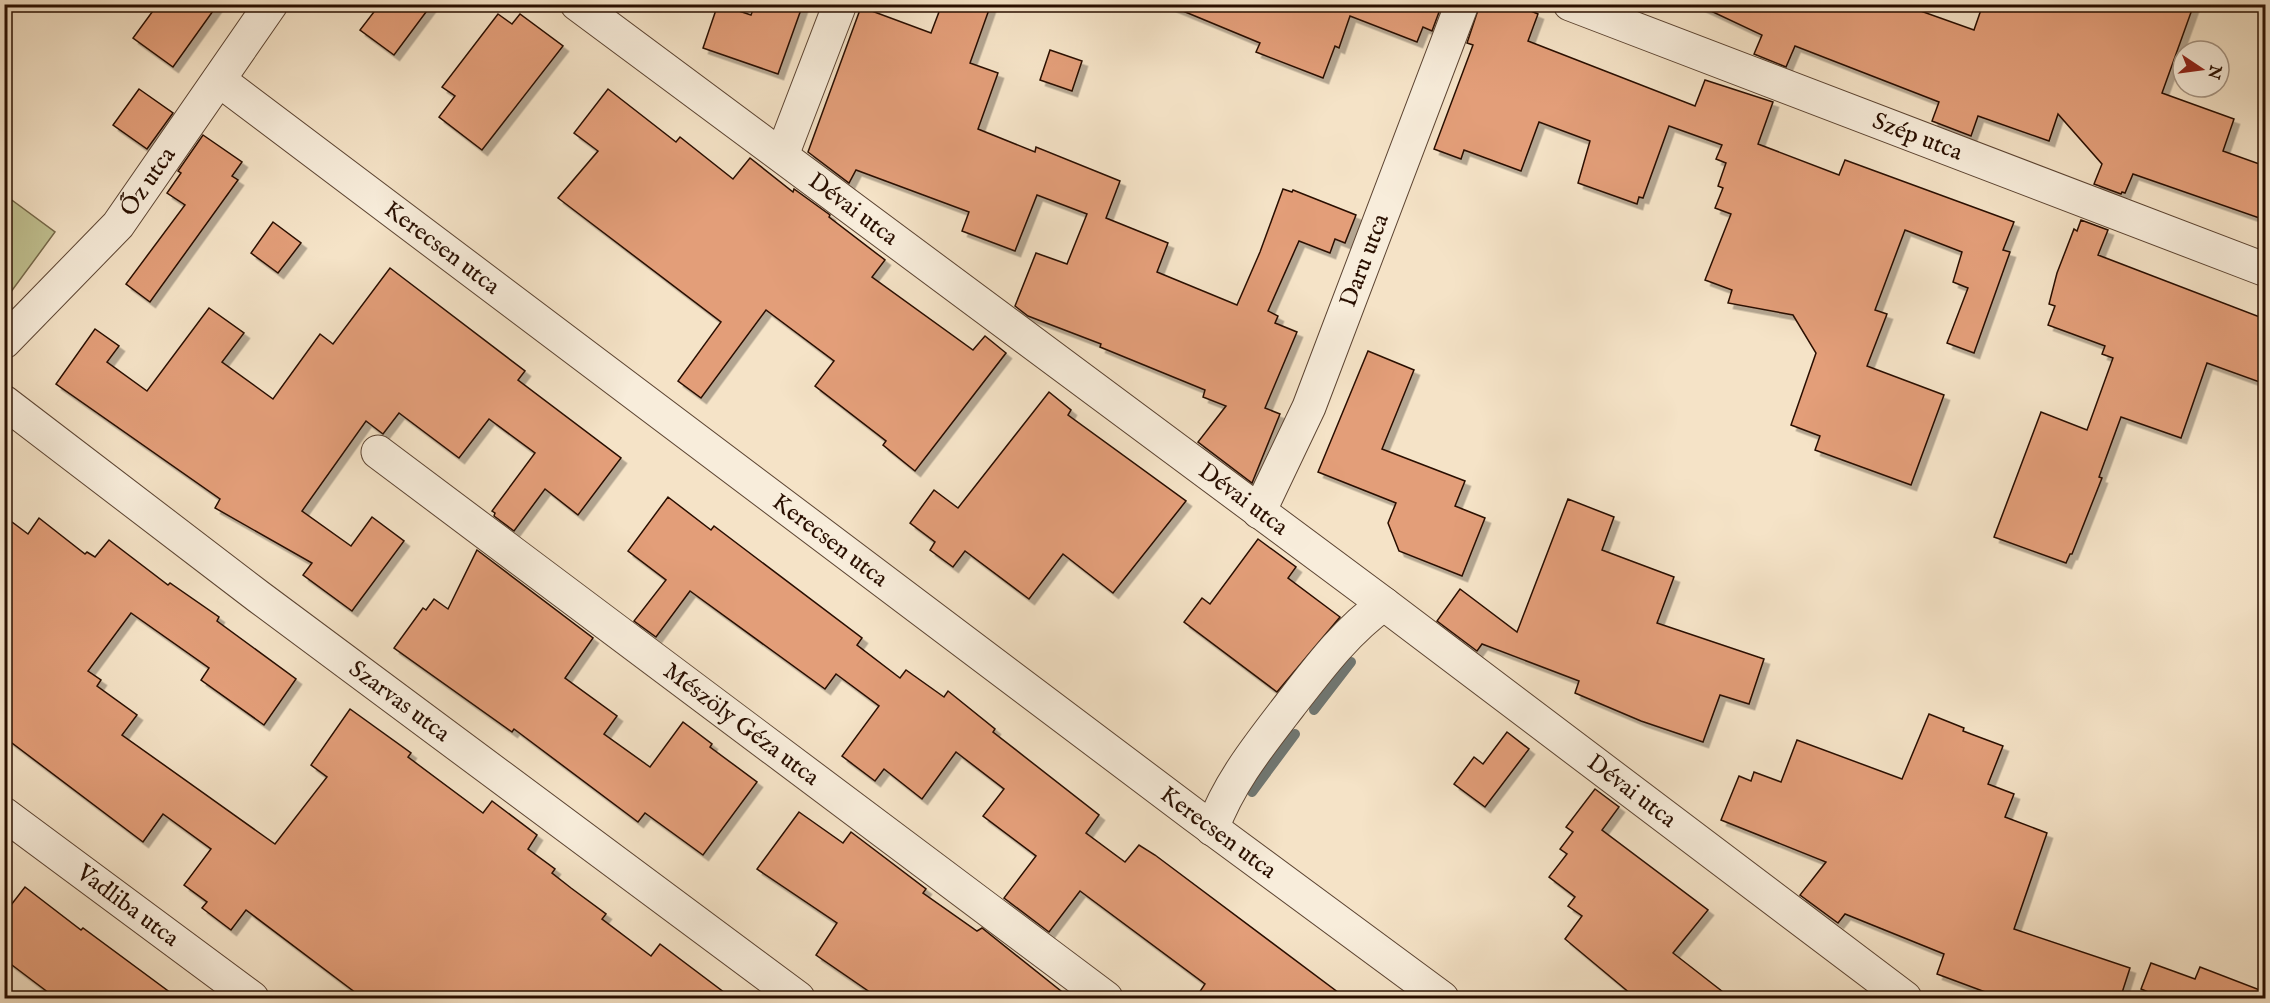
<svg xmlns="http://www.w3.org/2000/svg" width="2270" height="1003" font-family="'IM FELL English',serif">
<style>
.green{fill:#c1c292;stroke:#756849;stroke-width:1.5}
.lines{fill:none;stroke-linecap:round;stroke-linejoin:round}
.stream{stroke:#707772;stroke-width:10}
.building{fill:#e39e79;stroke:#290f00;stroke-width:1.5;filter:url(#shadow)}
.street-casing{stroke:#5c4432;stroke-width:35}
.street{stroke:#f8eddb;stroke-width:33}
.labels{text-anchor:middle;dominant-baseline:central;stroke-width:6;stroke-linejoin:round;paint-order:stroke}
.street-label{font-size:24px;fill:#290f00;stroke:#f8eddb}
</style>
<defs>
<filter id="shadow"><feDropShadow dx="5.5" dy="5.5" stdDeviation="0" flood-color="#0004"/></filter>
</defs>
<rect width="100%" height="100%" fill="#f5e3c7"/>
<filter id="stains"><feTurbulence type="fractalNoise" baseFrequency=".00333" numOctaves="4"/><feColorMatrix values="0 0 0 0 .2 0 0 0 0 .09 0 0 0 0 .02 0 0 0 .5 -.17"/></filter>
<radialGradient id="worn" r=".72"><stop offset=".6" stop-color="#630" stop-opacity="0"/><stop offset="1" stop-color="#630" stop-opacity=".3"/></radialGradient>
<!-- green -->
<path class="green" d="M 5,195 L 55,232 L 5,300 Z"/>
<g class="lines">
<!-- stream -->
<g class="stream">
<path d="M 1314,710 L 1351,662"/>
<path d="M 1252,792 L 1295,734"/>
</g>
</g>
<!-- building -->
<g class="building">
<path d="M 158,4 L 218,4 L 173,67 L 133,38 Z"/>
<path d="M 380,4 L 432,4 L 394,55 L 360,30 Z"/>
<path d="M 718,4 L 751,15 L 755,4 L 803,4 L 778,74 L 703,48 Z"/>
<path d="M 942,4 L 991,4 L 970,63 L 998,73 L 978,129 L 1035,152 L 1036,147 L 1120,181 L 1106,218 L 1168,243 L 1157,272 L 1237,305 L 1260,252 L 1283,189 L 1292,192 L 1293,190 L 1356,215 L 1345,243 L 1335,239 L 1330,253 L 1299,241 L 1268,311 L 1278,316 L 1275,323 L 1297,332 L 1265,408 L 1280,414 L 1252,483 L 1198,442 L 1226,406 L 1203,397 L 1205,390 L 1100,347 L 1101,344 L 1028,316 L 1015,306 L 1036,253 L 1067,264 L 1087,214 L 1037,195 L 1015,251 L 962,231 L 969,212 L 856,170 L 849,183 L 808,152 L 861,7 L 931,33 Z"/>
<path d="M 1166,4 L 1442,4 L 1432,31 L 1423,27 L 1417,42 L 1350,16 L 1339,48 L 1335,46 L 1323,78 L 1256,52 L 1260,43 Z"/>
<path d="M 1480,4 L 1514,4 L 1538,14 L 1528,41 L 1695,106 L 1705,80 L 1773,102 L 1758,144 L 1839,175 L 1845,160 L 2014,222 L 2003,250 L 2010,252 L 1974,353 L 1947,343 L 1968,288 L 1953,282 L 1962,252 L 1905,230 L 1875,310 L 1887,314 L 1867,366 L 1944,395 L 1911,485 L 1815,450 L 1820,436 L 1791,425 L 1816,353 L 1793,315 L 1728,303 L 1732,290 L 1705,280 L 1731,214 L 1715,208 L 1723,188 L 1718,186 L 1726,163 L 1716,159 L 1722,145 L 1669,126 L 1643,198 L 1639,197 L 1637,204 L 1578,183 L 1590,141 L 1539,122 L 1521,171 L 1464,150 L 1461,159 L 1434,149 L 1473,45 L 1467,43 Z"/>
<path d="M 1696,4 L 1901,4 L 1974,30 L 1983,4 L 2194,4 L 2162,93 L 2234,119 L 2223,151 L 2265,166 L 2265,220 L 2133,174 L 2125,193 L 2122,192 L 2121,194 L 2094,184 L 2102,164 L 2058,114 L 2049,141 L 1978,116 L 1971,136 L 1932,121 L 1939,102 L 1795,46 L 1786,67 L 1754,54 L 1762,35 Z"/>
<path d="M 498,14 L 512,24 L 520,14 L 563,46 L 482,150 L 439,117 L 455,96 L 442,87 Z"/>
<path d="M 1050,50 L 1082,61 L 1072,91 L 1040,80 Z"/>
<path d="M 139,89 L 173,113 L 147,149 L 113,125 Z"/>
<path d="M 608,89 L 676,142 L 680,137 L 733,179 L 750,158 L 793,192 L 794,189 L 830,215 L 829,217 L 885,260 L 872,277 L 973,350 L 985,336 L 1006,353 L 915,471 L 883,445 L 886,441 L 815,386 L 834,361 L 766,310 L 701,398 L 678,381 L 721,322 L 558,198 L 598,151 L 574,133 Z"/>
<path d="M 203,135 L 242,162 L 232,176 L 238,180 L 150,302 L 126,284 L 185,205 L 167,193 L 181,173 L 178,171 Z"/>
<path d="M 2081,220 L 2108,230 L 2098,255 L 2265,319 L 2265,384 L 2207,363 L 2181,438 L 2121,417 L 2099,477 L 2102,478 L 2072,554 L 2070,554 L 2066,563 L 1994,537 L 2041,412 L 2087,430 L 2113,358 L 2102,354 L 2105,346 L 2048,325 L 2055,306 L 2049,304 L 2057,273 L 2074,229 L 2077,231 Z"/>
<path d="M 273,222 L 301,243 L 278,273 L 251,253 Z"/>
<path d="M 390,268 L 525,371 L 518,380 L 621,458 L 578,515 L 545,489 L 514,531 L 494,516 L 495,513 L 492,511 L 535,453 L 489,419 L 459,458 L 399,413 L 383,434 L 366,421 L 302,511 L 351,546 L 372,517 L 404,541 L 352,611 L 303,575 L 312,563 L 215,508 L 220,499 L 56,384 L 95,329 L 119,346 L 107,362 L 147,391 L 209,308 L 244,333 L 222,362 L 273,399 L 320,334 L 333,344 Z"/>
<path d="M 1368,351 L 1414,370 L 1382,449 L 1465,481 L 1455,506 L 1485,518 L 1462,576 L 1399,551 L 1388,523 L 1396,503 L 1318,472 Z"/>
<path d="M 1049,392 L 1071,410 L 1068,415 L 1186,501 L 1113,593 L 1063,554 L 1029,599 L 965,551 L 953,567 L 930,550 L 935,542 L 910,523 L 934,490 L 958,508 Z"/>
<path d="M 668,497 L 711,530 L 714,526 L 862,638 L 857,645 L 900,678 L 906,670 L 944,697 L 948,691 L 995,729 L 993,732 L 1099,815 L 1086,833 L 1125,862 L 1139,845 L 1155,855 L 1347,999 L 1195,999 L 1205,984 L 1080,891 L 1049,932 L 1004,898 L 1036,856 L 983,816 L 1004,789 L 956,752 L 922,799 L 884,769 L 875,781 L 842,756 L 879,706 L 836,674 L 825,689 L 690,591 L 656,637 L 634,621 L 666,580 L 628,551 Z"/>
<path d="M 1568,499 L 1614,517 L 1602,550 L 1674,577 L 1657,623 L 1764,659 L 1749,704 L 1720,695 L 1703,742 L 1641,721 L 1575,693 L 1579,681 L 1482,644 L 1477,651 L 1437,621 L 1460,589 L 1517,632 Z"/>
<path d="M 4,516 L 28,534 L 39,518 L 85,554 L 87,552 L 95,557 L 109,540 L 168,585 L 170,583 L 219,617 L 217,621 L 296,679 L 264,725 L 201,680 L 209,668 L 131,613 L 88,671 L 101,680 L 97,686 L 137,715 L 122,735 L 275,844 L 327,777 L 311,765 L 350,709 L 411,753 L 408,757 L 483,813 L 492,801 L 537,835 L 528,849 L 555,869 L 552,873 L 571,888 L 606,914 L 602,919 L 651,956 L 660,944 L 733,999 L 364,999 L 246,910 L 231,930 L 202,908 L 207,902 L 184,885 L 211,849 L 163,814 L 143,842 L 4,737 Z"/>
<path d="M 1258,539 L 1296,567 L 1288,578 L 1340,617 L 1277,692 L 1184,622 L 1202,598 L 1210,604 Z"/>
<path d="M 477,550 L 593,638 L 565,678 L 617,716 L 604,734 L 650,767 L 683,722 L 712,744 L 710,747 L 757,782 L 703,855 L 645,813 L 638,822 L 514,729 L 512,732 L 394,648 L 423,608 L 426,610 L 434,599 L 448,609 Z"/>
<path d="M 1929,714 L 1964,728 L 1963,731 L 2003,746 L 1988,784 L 2014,794 L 2005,817 L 2047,833 L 2014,929 L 2130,968 L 2120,999 L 2004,999 L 1937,974 L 1944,954 L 1845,914 L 1838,923 L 1800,895 L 1826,862 L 1721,820 L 1739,776 L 1751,781 L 1754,772 L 1781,782 L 1797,740 L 1902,779 Z"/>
<path d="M 1507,732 L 1529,749 L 1485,807 L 1454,784 L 1474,757 L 1483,764 Z"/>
<path d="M 1595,789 L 1619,807 L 1602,830 L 1708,910 L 1673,953 L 1732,999 L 1637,999 L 1565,939 L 1582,916 L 1568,906 L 1575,897 L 1549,877 L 1567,854 L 1560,849 L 1573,832 L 1566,827 Z"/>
<path d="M 799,812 L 843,843 L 851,832 L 926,889 L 923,893 L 977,931 L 982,928 L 1071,999 L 880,999 L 816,955 L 837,923 L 757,869 Z"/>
<path d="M 25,887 L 81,930 L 83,928 L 179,999 L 57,999 L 4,959 L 4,914 Z"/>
<path d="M 2151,963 L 2195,979 L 2200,967 L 2265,992 L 2265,999 L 2165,999 L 2141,989 Z"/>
</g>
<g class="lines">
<!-- street casing -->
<g class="street-casing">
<g id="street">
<path id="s1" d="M 577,4 L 1384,604 L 1905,998"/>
<path id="s2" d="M 1570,4 L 2266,270"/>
<path id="s3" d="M 219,80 L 1194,815 L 1442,998"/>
<path d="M 782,155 L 840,4"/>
<path id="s4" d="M 4,342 L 118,225 L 271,4"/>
<path id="s5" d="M 4,402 L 259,597 L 798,998"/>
<path id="s6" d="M 378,452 L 1106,998"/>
<path id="s7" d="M 1259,512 L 1309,407 L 1462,4"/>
<path id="s8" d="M 4,814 L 252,998"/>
<path d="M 1212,829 C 1229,782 1260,744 1290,705 C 1318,669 1346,631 1384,604"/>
</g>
</g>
<!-- street -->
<use href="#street" class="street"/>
</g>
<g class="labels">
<!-- street labels -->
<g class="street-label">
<text stroke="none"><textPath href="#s2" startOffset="372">Szép utca</textPath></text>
<text stroke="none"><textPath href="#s4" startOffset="216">Őz utca</textPath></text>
<text stroke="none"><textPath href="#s1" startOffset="344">Dévai utca</textPath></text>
<text stroke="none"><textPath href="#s3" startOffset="279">Kerecsen utca</textPath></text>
<text stroke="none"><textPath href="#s7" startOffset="273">Daru utca</textPath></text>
<text stroke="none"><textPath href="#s1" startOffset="830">Dévai utca</textPath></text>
<text stroke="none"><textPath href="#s3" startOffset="765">Kerecsen utca</textPath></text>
<text stroke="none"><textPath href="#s5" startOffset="496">Szarvas utca</textPath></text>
<text stroke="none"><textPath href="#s6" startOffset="454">Mészöly Géza utca</textPath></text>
<text stroke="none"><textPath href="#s1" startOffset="1316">Dévai utca</textPath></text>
<text stroke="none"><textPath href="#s3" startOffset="1251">Kerecsen utca</textPath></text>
<text stroke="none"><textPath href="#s8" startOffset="154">Vadliba utca</textPath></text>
</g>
</g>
<!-- margin -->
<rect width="2270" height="1003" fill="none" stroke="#f5e3c7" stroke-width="24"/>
<rect x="6" y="6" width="2258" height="991" fill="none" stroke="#290f00" stroke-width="3"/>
<rect x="12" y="12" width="2246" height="979" fill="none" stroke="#290f00" stroke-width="1.5"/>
<!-- north arrow -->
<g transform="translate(2201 69) rotate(103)"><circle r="28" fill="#f8eddb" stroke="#a59483" stroke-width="1.5"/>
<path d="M0-4.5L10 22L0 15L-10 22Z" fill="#8f2418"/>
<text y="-9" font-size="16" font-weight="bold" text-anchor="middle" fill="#290f00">N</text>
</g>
<rect width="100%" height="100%" filter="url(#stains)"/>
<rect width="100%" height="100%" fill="url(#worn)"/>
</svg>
